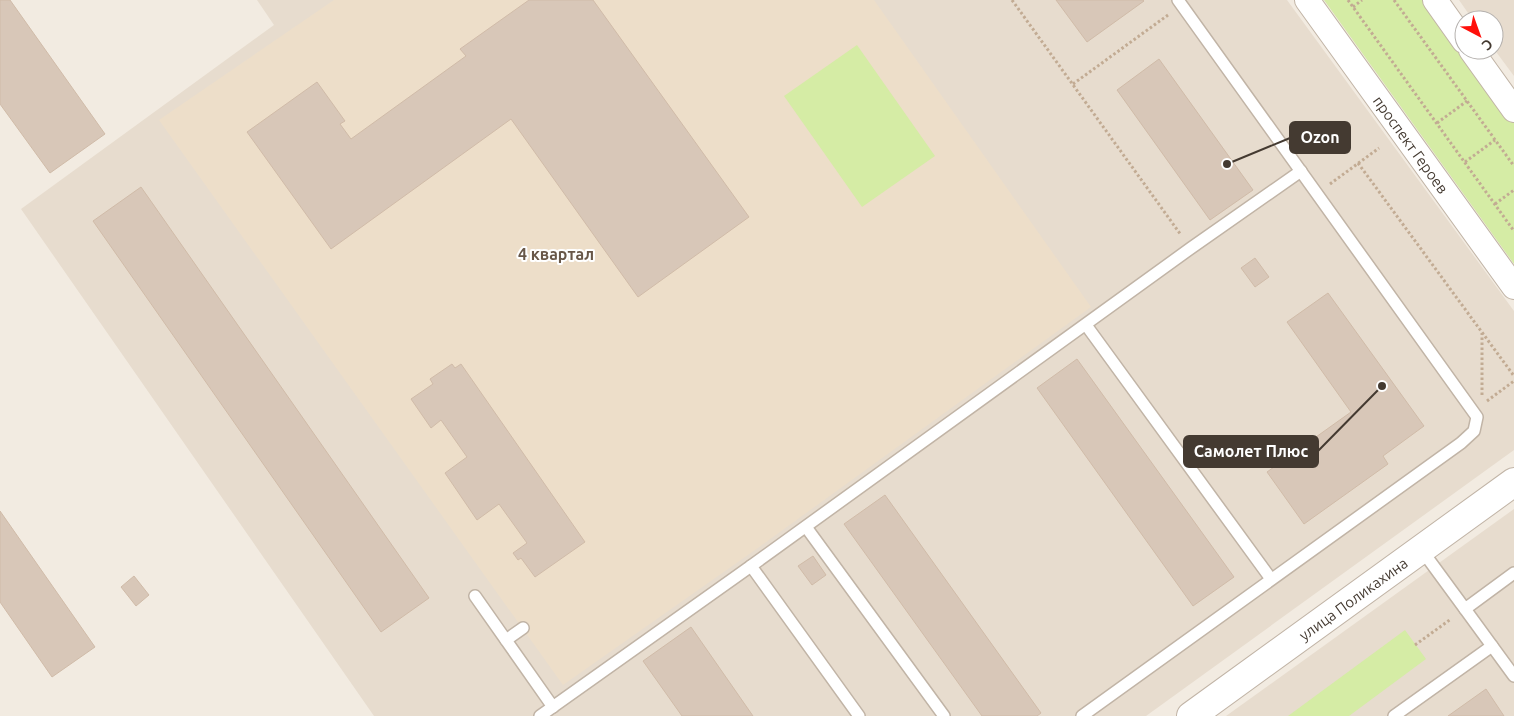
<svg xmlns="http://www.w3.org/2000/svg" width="1514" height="716" font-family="Ubuntu,sans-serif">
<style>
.residential{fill:#e7dcce}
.education{fill:#eddec9}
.green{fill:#d5eca5}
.building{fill:#d8c7b8;stroke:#d0bba8}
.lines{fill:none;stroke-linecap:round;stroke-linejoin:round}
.service-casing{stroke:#c1b4a6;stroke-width:14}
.minor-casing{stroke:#c1b4a6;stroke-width:26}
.tertiary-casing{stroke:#c1b4a6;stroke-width:30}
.path{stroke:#c2ab93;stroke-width:3;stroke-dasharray:2.5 2.5;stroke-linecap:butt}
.service{stroke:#fff;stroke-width:11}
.minor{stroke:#fff;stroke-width:24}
.tertiary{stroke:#fff;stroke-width:28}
.labels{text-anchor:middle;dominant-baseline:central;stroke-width:4;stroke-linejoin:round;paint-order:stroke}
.street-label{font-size:15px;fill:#443a31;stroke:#fff}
.neighbourhood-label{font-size:16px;font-weight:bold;fill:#685748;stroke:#fff}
.leader{fill:none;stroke:#443a31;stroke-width:2}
.callout-dot{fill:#443a31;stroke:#fff;stroke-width:2}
.callout{fill:#443a31;stroke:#443a31;stroke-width:2}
.callout-label{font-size:16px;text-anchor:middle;font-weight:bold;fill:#fff}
</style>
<rect width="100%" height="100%" fill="#f2ebe1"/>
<!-- residential -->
<g class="residential">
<path d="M 257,0 L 1287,0 L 1514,311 L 1514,450 L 1146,716 L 374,716 L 21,209 L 274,25 Z"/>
<path d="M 1459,0 L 1514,0 L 1514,76 L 1494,49 L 1494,20 L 1473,20 Z"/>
<path d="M 1514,509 L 1514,716 L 1226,716 Z"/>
</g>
<!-- education -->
<path class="education" d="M 334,0 L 874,0 L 1091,307 L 755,550 L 563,685 L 159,120 Z"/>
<!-- green -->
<g class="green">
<path d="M 1324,0 L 1425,0 L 1514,123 L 1514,264 Z"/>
<path d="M 857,45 L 935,156 L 862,207 L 784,96 Z"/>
<path d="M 1405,630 L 1426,659 L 1349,716 L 1288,716 Z"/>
</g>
<!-- building -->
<g class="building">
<path d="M 0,0 L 10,0 L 105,134 L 50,173 L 0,104 Z"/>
<path d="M 529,0 L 593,0 L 749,217 L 638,297 L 511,119 L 331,249 L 247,132 L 317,82 L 345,121 L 340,124 L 351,139 L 466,56 L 460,49 Z"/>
<path d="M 1056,0 L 1143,0 L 1144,1 L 1087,42 Z"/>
<path d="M 1159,59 L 1253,190 L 1210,220 L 1117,90 Z"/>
<path d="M 141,187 L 429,598 L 381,632 L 93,221 Z"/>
<path d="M 1255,258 L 1269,277 L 1255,287 L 1241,268 Z"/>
<path d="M 1328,293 L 1424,426 L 1383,456 L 1388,464 L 1304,524 L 1267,472 L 1351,412 L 1287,322 Z"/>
<path d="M 1077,359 L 1234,577 L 1193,606 L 1037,388 Z"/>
<path d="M 452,364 L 455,368 L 461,364 L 585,542 L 535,577 L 521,558 L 518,560 L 513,553 L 527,543 L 499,504 L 477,520 L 445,473 L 467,457 L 441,420 L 431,428 L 411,399 L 433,384 L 430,379 Z"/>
<path d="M 885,495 L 1041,713 L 1037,716 L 982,716 L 844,524 Z"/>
<path d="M 0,511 L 95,647 L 52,677 L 0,602 Z"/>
<path d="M 813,556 L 826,575 L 812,585 L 798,566 Z"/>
<path d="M 134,576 L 149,595 L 136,606 L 121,587 Z"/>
<path d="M 691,627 L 753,716 L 682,716 L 643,661 Z"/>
<path d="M 1486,689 L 1504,716 L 1448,716 Z"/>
</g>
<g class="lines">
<!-- service casing -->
<g class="service-casing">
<g id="service">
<path d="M 1086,325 L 1271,579"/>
<path d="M 806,527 L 944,716"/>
<path d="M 1421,549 L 1465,609 L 1514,573"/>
<path d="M 475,596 L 553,707"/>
<path d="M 1465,609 L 1514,676"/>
<path d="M 506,640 L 523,628"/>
<path d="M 540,716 L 751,566"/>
<path d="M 859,716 L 751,566 L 1191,248 L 1301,171"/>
<path d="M 1082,716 L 1461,443 L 1474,431 L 1477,417 L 1178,0"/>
<path d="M 1394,716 L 1492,646"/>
</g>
</g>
<!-- minor casing -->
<g class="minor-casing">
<g id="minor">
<path id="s1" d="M 1307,0 L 1514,287"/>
<path d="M 1435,0 L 1464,41"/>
<path d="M 1471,50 L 1514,110"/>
</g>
</g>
<!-- tertiary casing -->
<g class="tertiary-casing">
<g id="tertiary">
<path id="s2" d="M 1191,716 L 1514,482"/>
</g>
</g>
<!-- path -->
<g class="path">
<path d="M 1012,0 L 1181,235"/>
<path d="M 1348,0 L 1514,231"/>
<path d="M 1394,0 L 1514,166"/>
<path d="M 1353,7 L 1362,0"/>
<path d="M 1073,84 L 1168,15"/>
<path d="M 1437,123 L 1467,101"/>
<path d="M 1465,162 L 1495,140"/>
<path d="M 1358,163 L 1514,376"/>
<path d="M 1330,184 L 1379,148"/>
<path d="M 1495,204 L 1514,190"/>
<path d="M 1482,395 L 1482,333"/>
<path d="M 1487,401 L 1514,381"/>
<path d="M 1415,645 L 1451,619"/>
</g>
<!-- service -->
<use href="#service" class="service"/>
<!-- minor -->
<use href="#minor" class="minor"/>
<!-- tertiary -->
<use href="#tertiary" class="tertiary"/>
</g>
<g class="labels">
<!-- street labels -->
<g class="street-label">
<text stroke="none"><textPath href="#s1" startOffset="178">проспект Героев</textPath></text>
<text stroke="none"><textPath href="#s2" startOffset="200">улица Поликахина</textPath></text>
</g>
<!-- neighbourhood labels -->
<g class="neighbourhood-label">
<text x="556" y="254">4 квартал</text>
</g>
</g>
<!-- callouts -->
<path class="leader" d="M1227 164L1290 138M1382 386L1318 451"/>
<g class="callout-dot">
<circle cx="1227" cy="164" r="5"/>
<circle cx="1382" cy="386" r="5"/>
</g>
<g class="callout">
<rect x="1290" y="122" width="60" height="31" rx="5"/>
<rect x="1184" y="436" width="134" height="31" rx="5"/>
</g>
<g class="callout-label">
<text x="1320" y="143">Ozon</text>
<text x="1251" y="457">Самолет Плюс</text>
</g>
<!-- north arrow -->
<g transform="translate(1479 35) rotate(139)"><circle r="24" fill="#ffffff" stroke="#b4b0ad"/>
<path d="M0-4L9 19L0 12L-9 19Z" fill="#ff100b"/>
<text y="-8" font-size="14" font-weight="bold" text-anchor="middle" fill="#443a31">С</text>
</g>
</svg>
